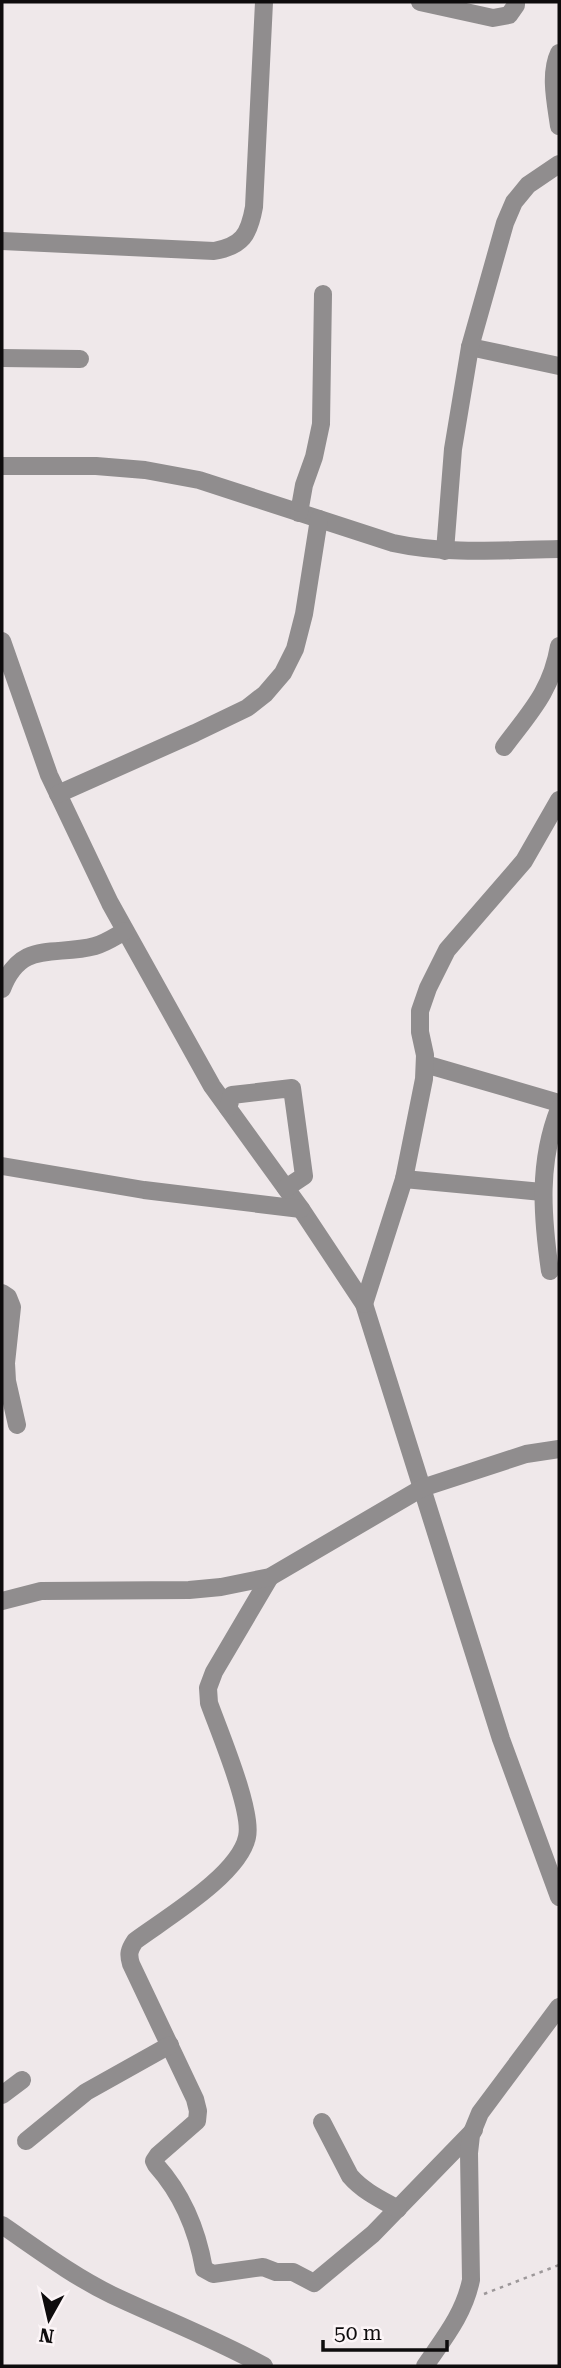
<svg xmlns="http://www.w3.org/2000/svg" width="561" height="2368" font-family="'Roboto Serif',serif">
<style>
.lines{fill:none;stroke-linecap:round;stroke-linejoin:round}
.path{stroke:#9d989a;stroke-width:2.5;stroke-dasharray:3.5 5;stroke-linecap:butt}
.street{stroke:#908d8e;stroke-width:18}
</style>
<rect width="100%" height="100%" fill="#efe8ea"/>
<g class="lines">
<!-- path -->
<path class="path" d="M 484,2294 L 559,2265"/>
<!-- street -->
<g class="street">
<path d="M 420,2 L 493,18 L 509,15 L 516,5 L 516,2"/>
<path d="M 559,53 C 549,74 556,104 559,126"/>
<path d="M 2,241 L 214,251 C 242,246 249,235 254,207 L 264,2"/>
<path d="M 470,347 L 559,366"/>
<path d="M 2,358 L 80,359"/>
<path d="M 2,466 L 96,466 L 145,470 L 199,480 L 393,543 C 448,555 504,550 559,549"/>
<path d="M 299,513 L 304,485 L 314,457 L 321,424 L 323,294"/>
<path d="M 445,551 L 453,449 L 470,347 L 505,223 L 514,202 L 528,185 L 559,164"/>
<path d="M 2,641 L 49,775 L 110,903 L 212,1086 L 301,1209 L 364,1304 L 501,1739 L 559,1897"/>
<path d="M 504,747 C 530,712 551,692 559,646"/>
<path d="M 58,794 L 195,733 L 247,708 L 265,694 L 283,673 L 295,649 L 304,614 L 319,519"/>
<path d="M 2,989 C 21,939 55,957 95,946 C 106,943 116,936 125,931"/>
<path d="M 425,1064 L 559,1103"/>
<path d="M 228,1108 L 232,1095 L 292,1088 L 304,1176 L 286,1188"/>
<path d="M 2,1166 L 144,1190 L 301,1209"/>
<path d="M 404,1179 L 542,1192"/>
<path d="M 550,1271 C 542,1215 538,1162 559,1109"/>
<path d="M 2,1293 L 8,1297 L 12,1307 L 6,1363 L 7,1381 L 17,1425"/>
<path d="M 364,1304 L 404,1179 L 424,1079 L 425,1055 L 420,1032 L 420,1011 L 428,988 L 447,950 L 524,861 L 559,800"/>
<path d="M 270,1577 L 214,1672 L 208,1688 L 209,1703 C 219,1731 253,1811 247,1837 C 239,1875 166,1918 135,1941 C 129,1950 128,1954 131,1964 L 195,2099 L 198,2111 L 197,2121 L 158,2155 L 154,2161 L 156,2165 C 183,2195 197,2229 204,2269 L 213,2274 L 263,2267 L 276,2272 L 293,2272 L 314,2283 L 373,2234 L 474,2130"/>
<path d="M 2,1601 L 41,1591 L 189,1590 L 221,1587 L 270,1577 L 422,1488 L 526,1454 L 559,1449"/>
<path d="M 2,2095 L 22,2080"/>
<path d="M 322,2122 L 350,2176 C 363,2191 380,2199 398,2209"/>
<path d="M 26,2141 L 86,2092 L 170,2045"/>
<path d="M 2,2225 C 37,2249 73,2276 112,2295 C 163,2319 215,2339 264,2366"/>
<path d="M 425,2366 C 444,2338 464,2314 471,2280 L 469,2153 L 471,2135 L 480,2113 L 559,2007"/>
</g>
</g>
<!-- border -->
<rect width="561" height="2368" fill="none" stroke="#0e0c0d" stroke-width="7"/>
<!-- north arrow -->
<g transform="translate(49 2319) rotate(188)" stroke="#fcf5f7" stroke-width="5" paint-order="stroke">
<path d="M0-5L12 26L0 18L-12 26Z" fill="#0e0c0d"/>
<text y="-10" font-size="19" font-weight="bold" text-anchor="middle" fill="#0e0c0d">N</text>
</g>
<!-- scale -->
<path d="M323 2340v10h124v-10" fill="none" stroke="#0e0c0d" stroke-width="3.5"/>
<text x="334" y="2340" font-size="21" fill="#0e0c0d" stroke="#fcf5f7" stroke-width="5" paint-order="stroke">50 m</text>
</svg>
